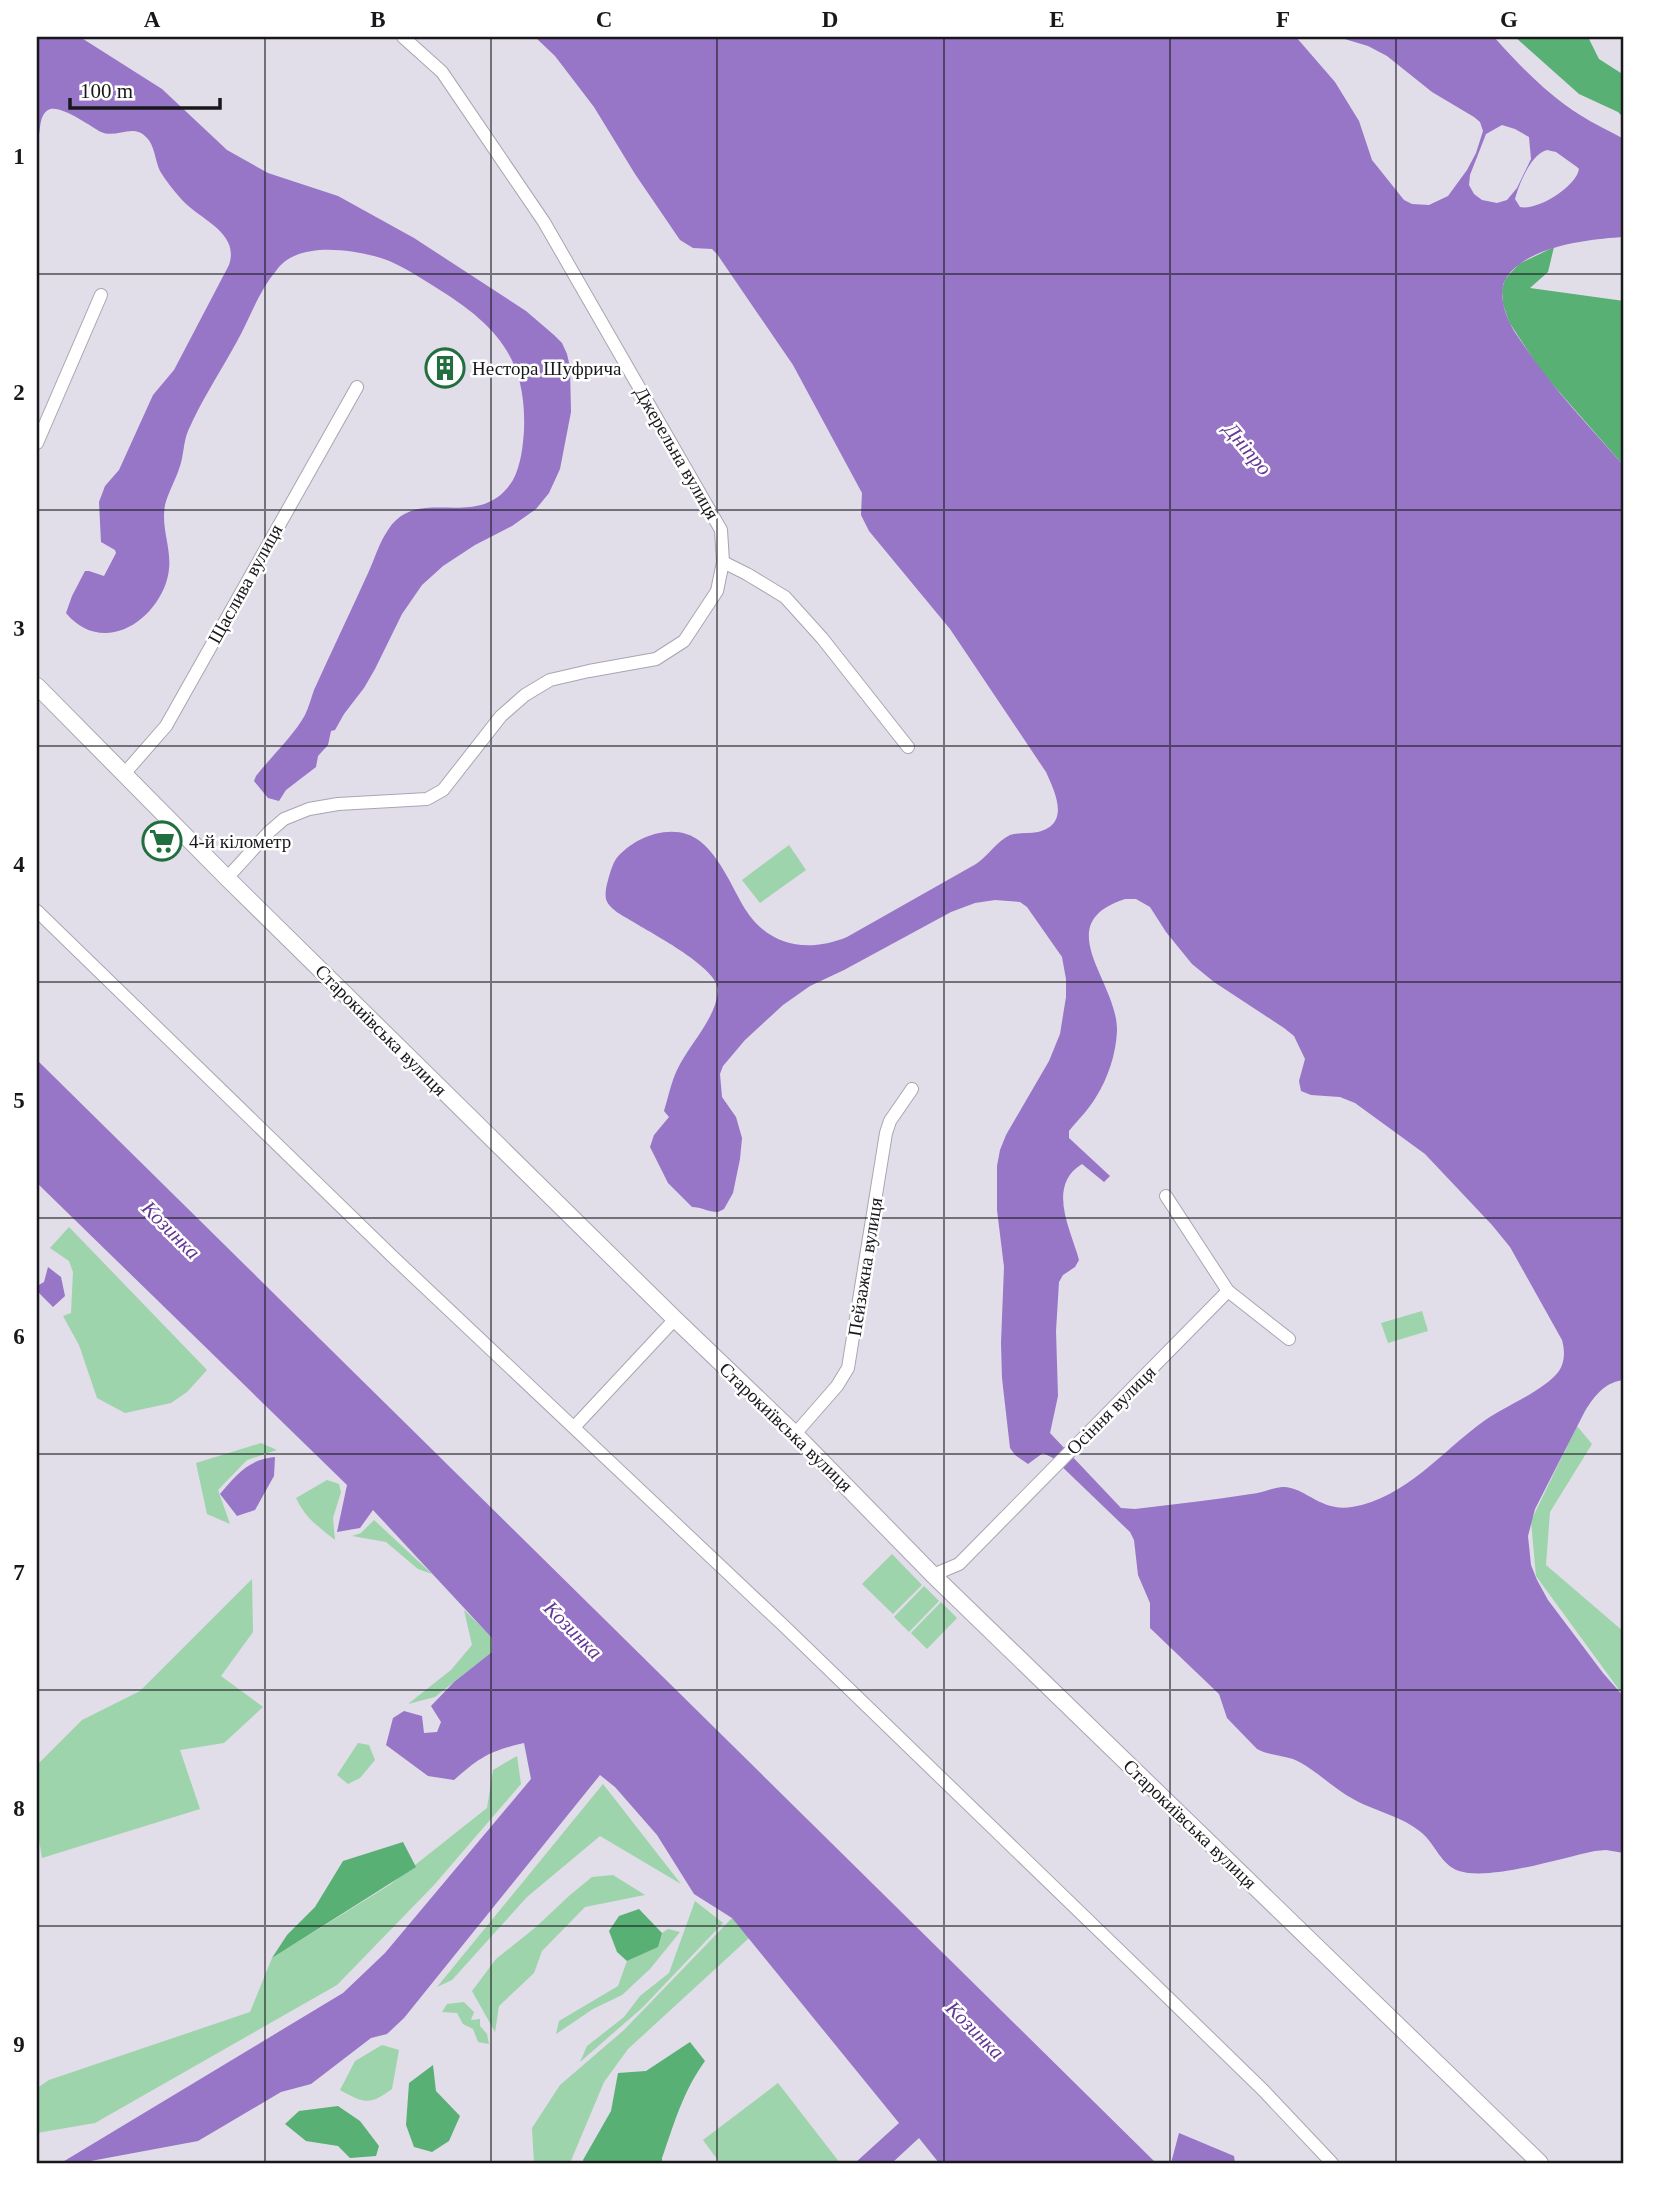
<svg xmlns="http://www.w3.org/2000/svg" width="1661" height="2200" font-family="'Times New Roman',serif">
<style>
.green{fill:#9dd4ab}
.forest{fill:#58b074}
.water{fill:#9775c7;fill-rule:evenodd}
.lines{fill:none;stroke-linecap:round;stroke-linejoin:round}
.street-casing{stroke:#a9a5b1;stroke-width:14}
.secondary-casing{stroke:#a9a5b1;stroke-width:18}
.street{stroke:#fff;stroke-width:12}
.secondary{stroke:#fff;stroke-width:16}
.grid{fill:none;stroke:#18171b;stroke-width:2;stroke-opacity:0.55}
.labels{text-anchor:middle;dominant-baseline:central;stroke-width:5;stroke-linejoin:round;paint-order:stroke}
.poi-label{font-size:19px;fill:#18171b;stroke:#fff;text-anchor:start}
.street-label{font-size:19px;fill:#18171b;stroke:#fff}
.water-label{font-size:21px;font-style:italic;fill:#653798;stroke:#fff}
.neatline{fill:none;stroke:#18171b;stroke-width:2.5}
.grid-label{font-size:23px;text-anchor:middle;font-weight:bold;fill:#18171b}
</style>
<rect width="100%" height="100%" fill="#e1dde9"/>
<!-- green -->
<g class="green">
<path d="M 789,845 L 806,870 L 760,903 L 742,880 Z"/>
<path d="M 69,1227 L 207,1370 L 187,1392 L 171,1403 L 125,1413 L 97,1398 L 79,1345 L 63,1316 L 71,1313 L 73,1272 L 69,1261 L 50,1248 Z"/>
<path d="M 1422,1311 L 1428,1331 L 1388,1343 L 1381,1323 Z"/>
<path d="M 1577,1426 L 1592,1444 L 1550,1512 L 1546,1565 L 1624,1632 L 1624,1703 L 1620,1691 L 1536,1576 L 1531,1521 Z"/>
<path d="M 261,1443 L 277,1450 L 247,1460 L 218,1490 L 230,1524 L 207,1514 L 196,1463 Z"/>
<path d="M 327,1480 L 339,1484 L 341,1492 L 333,1518 L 335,1540 C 318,1526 306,1519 296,1498 Z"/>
<path d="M 374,1520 L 432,1574 L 418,1569 L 386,1542 L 352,1536 L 361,1533 Z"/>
<path d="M 892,1554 L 922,1585 L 893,1614 L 862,1584 Z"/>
<path d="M 252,1579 L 253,1632 L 221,1676 L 263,1707 L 224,1743 L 180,1750 L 200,1809 L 42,1858 L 37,1827 L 37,1765 L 82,1720 L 140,1691 Z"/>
<path d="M 924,1586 L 939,1601 L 909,1632 L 894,1617 Z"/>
<path d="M 941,1602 L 957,1618 L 927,1649 L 911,1633 Z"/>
<path d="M 464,1610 L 493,1638 L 492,1652 L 435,1697 L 408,1704 L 451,1670 L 472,1645 Z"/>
<path d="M 358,1743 L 369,1745 L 375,1760 L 360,1778 L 348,1784 L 337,1775 Z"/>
<path d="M 517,1756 L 521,1784 L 434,1885 L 337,1985 L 95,2123 L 37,2133 L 37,2088 L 49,2080 L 250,2012 L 272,1958 L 391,1884 L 487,1808 L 493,1770 Z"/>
<path d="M 603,1784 L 681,1884 L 600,1836 L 527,1897 L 452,1980 L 437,1987 Z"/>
<path d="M 613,1875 L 645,1895 L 585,1907 L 542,1951 L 534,1973 L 499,2006 L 495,2032 L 472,1991 L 496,1959 L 536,1927 L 570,1895 L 592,1877 Z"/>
<path d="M 695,1901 L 723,1923 L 642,2008 L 580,2062 L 587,2046 L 624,2017 L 640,1996 L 669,1973 Z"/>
<path d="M 732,1918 L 749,1938 L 628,2049 L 604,2082 L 570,2163 L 534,2163 L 532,2128 L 560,2085 L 624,2030 Z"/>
<path d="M 668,1929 L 680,1932 L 650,1969 L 622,1995 L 593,2009 L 556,2034 L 559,2021 L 618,1986 L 627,1961 L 657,1947 L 662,1933 Z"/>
<path d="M 464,2002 L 474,2012 L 471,2020 L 480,2019 L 480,2026 L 487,2034 L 489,2044 L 478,2042 L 473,2029 L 463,2024 L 457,2013 L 442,2012 L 447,2004 Z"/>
<path d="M 382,2045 L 399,2050 L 392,2089 C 369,2106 364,2103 340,2090 L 355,2061 Z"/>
<path d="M 778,2083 L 840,2163 L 720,2163 L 703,2140 Z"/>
</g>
<!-- forest -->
<g class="forest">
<path d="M 1515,37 L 1588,37 L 1599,59 L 1624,75 L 1624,118 L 1618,112 L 1579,94 Z"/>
<path d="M 1554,247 L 1548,272 L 1530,288 L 1624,301 L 1624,466 L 1541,371 L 1509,322 L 1503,304 L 1502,290 L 1505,279 L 1519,264 Z"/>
<path d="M 403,1842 L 416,1867 L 272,1958 L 287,1935 L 315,1907 L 343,1861 Z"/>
<path d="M 639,1909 L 662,1933 L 658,1947 L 627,1961 L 617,1952 L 609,1931 L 619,1916 Z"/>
<path d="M 690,2042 L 705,2061 C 683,2091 674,2124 662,2158 L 662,2163 L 584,2163 L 583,2160 L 611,2111 L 618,2073 L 646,2071 Z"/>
<path d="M 433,2065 L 436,2091 L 460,2116 L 449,2141 L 432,2152 L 414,2147 L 406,2125 L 409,2083 Z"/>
<path d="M 338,2106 L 360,2121 L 379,2146 L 376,2156 L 350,2158 L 338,2146 L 306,2141 L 285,2124 L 299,2111 Z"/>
</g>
<!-- water -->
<g class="water">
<path d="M 37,37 L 80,37 L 162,89 L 227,150 L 268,173 L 338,196 L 414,238 L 526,311 L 554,335 L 562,343 L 567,354 L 570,367 L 571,412 L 560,469 L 549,493 L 536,509 L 512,526 L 475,545 L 443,566 L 422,585 L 402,614 L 375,669 L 364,688 L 344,714 L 335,730 L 331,731 L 328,745 L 318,756 L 316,767 L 286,790 L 279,801 L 268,798 L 254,781 L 256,776 C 271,757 294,735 305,715 C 309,707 311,698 314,690 C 332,650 351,611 369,571 C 375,558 379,543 388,530 C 418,482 479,535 513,480 C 521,465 523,446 524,430 C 527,354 492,322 432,285 C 414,274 395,261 374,256 C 348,250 315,245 290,258 C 285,261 279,266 276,271 C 258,292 249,321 235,345 C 219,374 201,401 188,431 C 183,443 184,456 179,469 C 175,481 168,493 165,505 C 160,533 176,553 166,583 C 151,626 100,654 66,613 L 72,596 L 85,571 L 89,571 L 104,576 L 116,553 L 115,550 L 101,542 L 99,502 L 105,486 L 119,470 L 153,395 L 174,370 L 229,265 C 240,233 201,220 183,201 C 175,192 166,181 160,171 C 155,161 155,145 146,137 C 133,123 116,139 101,132 C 90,126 59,103 48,110 C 38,116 41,134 37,144 Z"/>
<path d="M 535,37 L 1296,37 L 1335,82 L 1359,121 L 1372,160 L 1404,200 L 1412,204 L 1429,205 L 1448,196 L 1467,170 L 1476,153 L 1483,131 L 1480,122 L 1474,117 L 1432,92 L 1387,56 L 1368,46 L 1338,37 L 1494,37 C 1520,66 1547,94 1580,115 C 1594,124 1610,131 1624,139 L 1624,237 C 1589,239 1527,246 1506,278 C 1499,290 1503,307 1508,319 C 1512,329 1519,338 1525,347 C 1554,390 1590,427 1624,466 L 1624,1380 C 1605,1382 1595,1395 1585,1411 L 1535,1509 L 1528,1536 L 1531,1565 L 1537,1580 L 1548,1600 L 1603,1673 L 1624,1697 L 1624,1853 L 1606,1850 L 1595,1851 C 1561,1858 1490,1881 1459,1871 C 1441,1865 1435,1844 1422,1833 C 1402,1816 1377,1812 1355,1800 C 1333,1789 1316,1769 1293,1759 C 1281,1755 1268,1755 1257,1749 L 1227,1718 L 1219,1694 L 1150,1628 L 1150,1603 L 1138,1575 L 1134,1540 L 1130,1532 L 1053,1458 L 1043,1453 L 1028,1464 L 1015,1455 L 1010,1448 L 1002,1378 L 1001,1343 L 1004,1267 L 997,1210 L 997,1166 L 1000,1150 L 1006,1135 L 1049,1061 L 1060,1034 L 1066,997 L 1066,979 L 1062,957 L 1027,907 L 1020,902 L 995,900 L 975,903 L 951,912 L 844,970 L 810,986 L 783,1005 L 745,1040 L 723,1066 L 720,1074 L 722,1097 L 736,1117 L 742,1138 L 740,1159 L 733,1193 L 724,1209 L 718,1212 C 708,1212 701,1207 692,1207 L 668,1183 L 650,1147 L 654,1135 L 669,1117 L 664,1111 C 668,1098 671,1083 677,1070 C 688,1046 716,1019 718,991 C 720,969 653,934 635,923 C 626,917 609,910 606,899 C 605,895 606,888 607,884 C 609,876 612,865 616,859 C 635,835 676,821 701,842 C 721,859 732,887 745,909 C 769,947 808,953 847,937 L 976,864 C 988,856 997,841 1010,835 C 1019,832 1029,834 1038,832 C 1071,824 1055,792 1046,772 L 950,629 L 869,531 L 861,515 L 862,493 L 793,365 L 717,254 L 712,249 L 693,248 L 680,240 L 635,174 L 594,107 L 555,56 ZM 1502,125 L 1515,129 L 1529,137 L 1531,159 L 1517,188 L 1507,200 L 1497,203 L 1482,200 L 1474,194 L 1469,185 L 1470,175 L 1486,134 ZM 1547,150 L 1556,152 L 1577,167 L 1579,169 C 1576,187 1537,211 1520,207 L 1515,199 C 1519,184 1531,154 1547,150 ZM 1125,899 L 1136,899 L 1150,907 L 1166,932 L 1192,964 L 1214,982 L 1284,1028 L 1294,1036 L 1305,1059 L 1299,1081 L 1301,1091 L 1311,1095 L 1340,1097 L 1355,1103 L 1425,1154 L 1492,1225 L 1510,1247 L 1562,1340 C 1565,1351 1565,1362 1559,1371 C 1544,1391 1505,1406 1484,1421 C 1442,1451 1406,1498 1352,1507 C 1319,1512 1305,1486 1282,1487 C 1272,1488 1262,1493 1251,1494 C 1213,1500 1174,1504 1135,1509 L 1121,1508 L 1050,1433 L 1058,1396 L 1056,1331 L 1059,1282 L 1063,1275 L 1075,1267 L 1079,1260 C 1071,1230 1046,1186 1082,1164 L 1104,1182 L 1110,1176 L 1069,1138 L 1069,1131 C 1078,1120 1089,1109 1096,1097 C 1108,1078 1116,1054 1117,1031 C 1118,981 1048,924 1125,899 Z"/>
<path d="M 37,1060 L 1156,2163 L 939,2163 L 919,2138 L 892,2163 L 855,2163 L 899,2123 L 732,1918 L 694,1894 L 657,1835 L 615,1787 L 600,1775 L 404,2018 L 387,2034 L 371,2038 L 311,2084 L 281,2092 L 198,2141 L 80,2163 L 61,2163 L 343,1993 L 385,1953 L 531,1779 L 524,1743 C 490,1751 480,1757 454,1780 L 428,1776 L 386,1745 L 393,1718 L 404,1711 L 422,1716 L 424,1733 L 437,1732 L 441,1722 L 431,1706 L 454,1682 L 492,1652 L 492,1638 L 373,1510 L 360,1528 L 337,1532 L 347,1485 L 37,1183 Z"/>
<path d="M 48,1267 L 61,1277 L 65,1296 L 53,1307 L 37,1291 L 37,1286 L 44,1282 Z"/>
<path d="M 275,1457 L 274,1476 L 255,1510 L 237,1516 L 220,1494 C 236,1475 249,1459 275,1457 Z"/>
<path d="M 1179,2133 L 1234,2156 L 1235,2163 L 1171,2163 Z"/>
</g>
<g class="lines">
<!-- street casing -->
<g class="street-casing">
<g id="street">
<path d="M 37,443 L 101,295"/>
<path d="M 723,562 L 747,574 L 785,597 L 822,638 L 908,747"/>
<path d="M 124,774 L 166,726 L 357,387"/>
<path d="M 227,878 L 269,832 L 284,819 L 309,809 L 338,804 L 427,799 L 443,790 L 501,716 L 525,695 L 550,680 L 589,671 L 656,659 L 684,641 L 717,591 L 723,562 L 721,530 L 544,222 L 442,72 L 403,37"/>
<path d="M 37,911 L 393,1257 L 784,1626 L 1151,1981 L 1263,2090 L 1332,2163"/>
<path d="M 1166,1196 L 1228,1291"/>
<path d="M 577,1424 L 675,1319"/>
<path d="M 795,1434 L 837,1386 L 848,1368 L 886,1133 L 890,1121 L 912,1089"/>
<path d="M 933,1575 L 959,1564 L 1228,1291 L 1289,1339"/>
</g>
</g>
<!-- secondary casing -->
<g class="secondary-casing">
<path id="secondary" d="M 37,686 L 227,878 L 675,1319 L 795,1434 L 933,1575 L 1540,2163"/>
</g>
<!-- street -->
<use href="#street" class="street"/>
<!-- secondary -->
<use href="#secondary" class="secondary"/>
</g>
<!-- grid -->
<path class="grid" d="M 265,37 L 265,2163M 491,37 L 491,2163M 717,37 L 717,2163M 944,37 L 944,2163M 1170,37 L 1170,2163M 1396,37 L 1396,2163M 37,274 L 1624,274M 37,510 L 1624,510M 37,746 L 1624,746M 37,982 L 1624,982M 37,1218 L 1624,1218M 37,1454 L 1624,1454M 37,1690 L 1624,1690M 37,1926 L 1624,1926"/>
<!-- icons -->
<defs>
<g id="building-ring" transform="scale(2.0125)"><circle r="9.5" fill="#fff" stroke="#216f3e" stroke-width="1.5"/><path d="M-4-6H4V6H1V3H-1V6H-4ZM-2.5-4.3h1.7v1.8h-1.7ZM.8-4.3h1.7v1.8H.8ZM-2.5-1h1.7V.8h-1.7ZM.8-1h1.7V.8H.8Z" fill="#216f3e"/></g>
<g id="supermarket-ring" transform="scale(2.0125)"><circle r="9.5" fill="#fff" stroke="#216f3e" stroke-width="1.5"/><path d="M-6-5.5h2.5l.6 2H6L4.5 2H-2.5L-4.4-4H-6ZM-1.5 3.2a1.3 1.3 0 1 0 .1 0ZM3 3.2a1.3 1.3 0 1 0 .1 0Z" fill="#216f3e"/></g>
</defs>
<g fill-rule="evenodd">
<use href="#building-ring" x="445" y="368"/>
<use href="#supermarket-ring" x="162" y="841"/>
</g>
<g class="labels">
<!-- poi labels -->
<g class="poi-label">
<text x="472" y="368">Нестора Шуфрича</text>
<text x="189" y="841">4-й кілометр</text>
</g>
<!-- street labels -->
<g class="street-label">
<text transform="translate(677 453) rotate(60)">Джерельна вулиця</text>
<text transform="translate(245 584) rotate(-61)">Щаслива вулиця</text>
<text transform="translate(381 1030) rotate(45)">Старокиївська вулиця</text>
<text transform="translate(865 1267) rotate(-81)">Пейзажна вулиця</text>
<text transform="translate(1111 1410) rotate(-45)">Осіння вулиця</text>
<text transform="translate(786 1427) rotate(44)">Старокиївська вулиця</text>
<text transform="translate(1190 1824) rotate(44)">Старокиївська вулиця</text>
</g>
<!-- water labels -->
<g class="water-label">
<text transform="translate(1248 449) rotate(50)">Дніпро</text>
<text transform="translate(171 1230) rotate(45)">Козинка</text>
<text transform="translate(573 1630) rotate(45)">Козинка</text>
<text transform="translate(975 2030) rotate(45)">Козинка</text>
</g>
</g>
<!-- border -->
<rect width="1661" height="2200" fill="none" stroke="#ffffff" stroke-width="77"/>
<!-- scale -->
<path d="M70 98v10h150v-10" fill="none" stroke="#18171b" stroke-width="3.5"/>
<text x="80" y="98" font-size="21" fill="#18171b" stroke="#ffffff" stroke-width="5" paint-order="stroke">100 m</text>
<rect x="38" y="38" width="1584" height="2124" class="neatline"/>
<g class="grid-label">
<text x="152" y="27">A</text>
<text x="378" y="27">B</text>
<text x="604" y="27">C</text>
<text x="830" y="27">D</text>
<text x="1057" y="27">E</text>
<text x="1283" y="27">F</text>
<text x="1509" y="27">G</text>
<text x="19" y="164">1</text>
<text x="19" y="400">2</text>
<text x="19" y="636">3</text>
<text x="19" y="872">4</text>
<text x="19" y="1108">5</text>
<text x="19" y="1344">6</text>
<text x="19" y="1580">7</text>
<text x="19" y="1816">8</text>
<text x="19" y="2052">9</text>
</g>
</svg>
